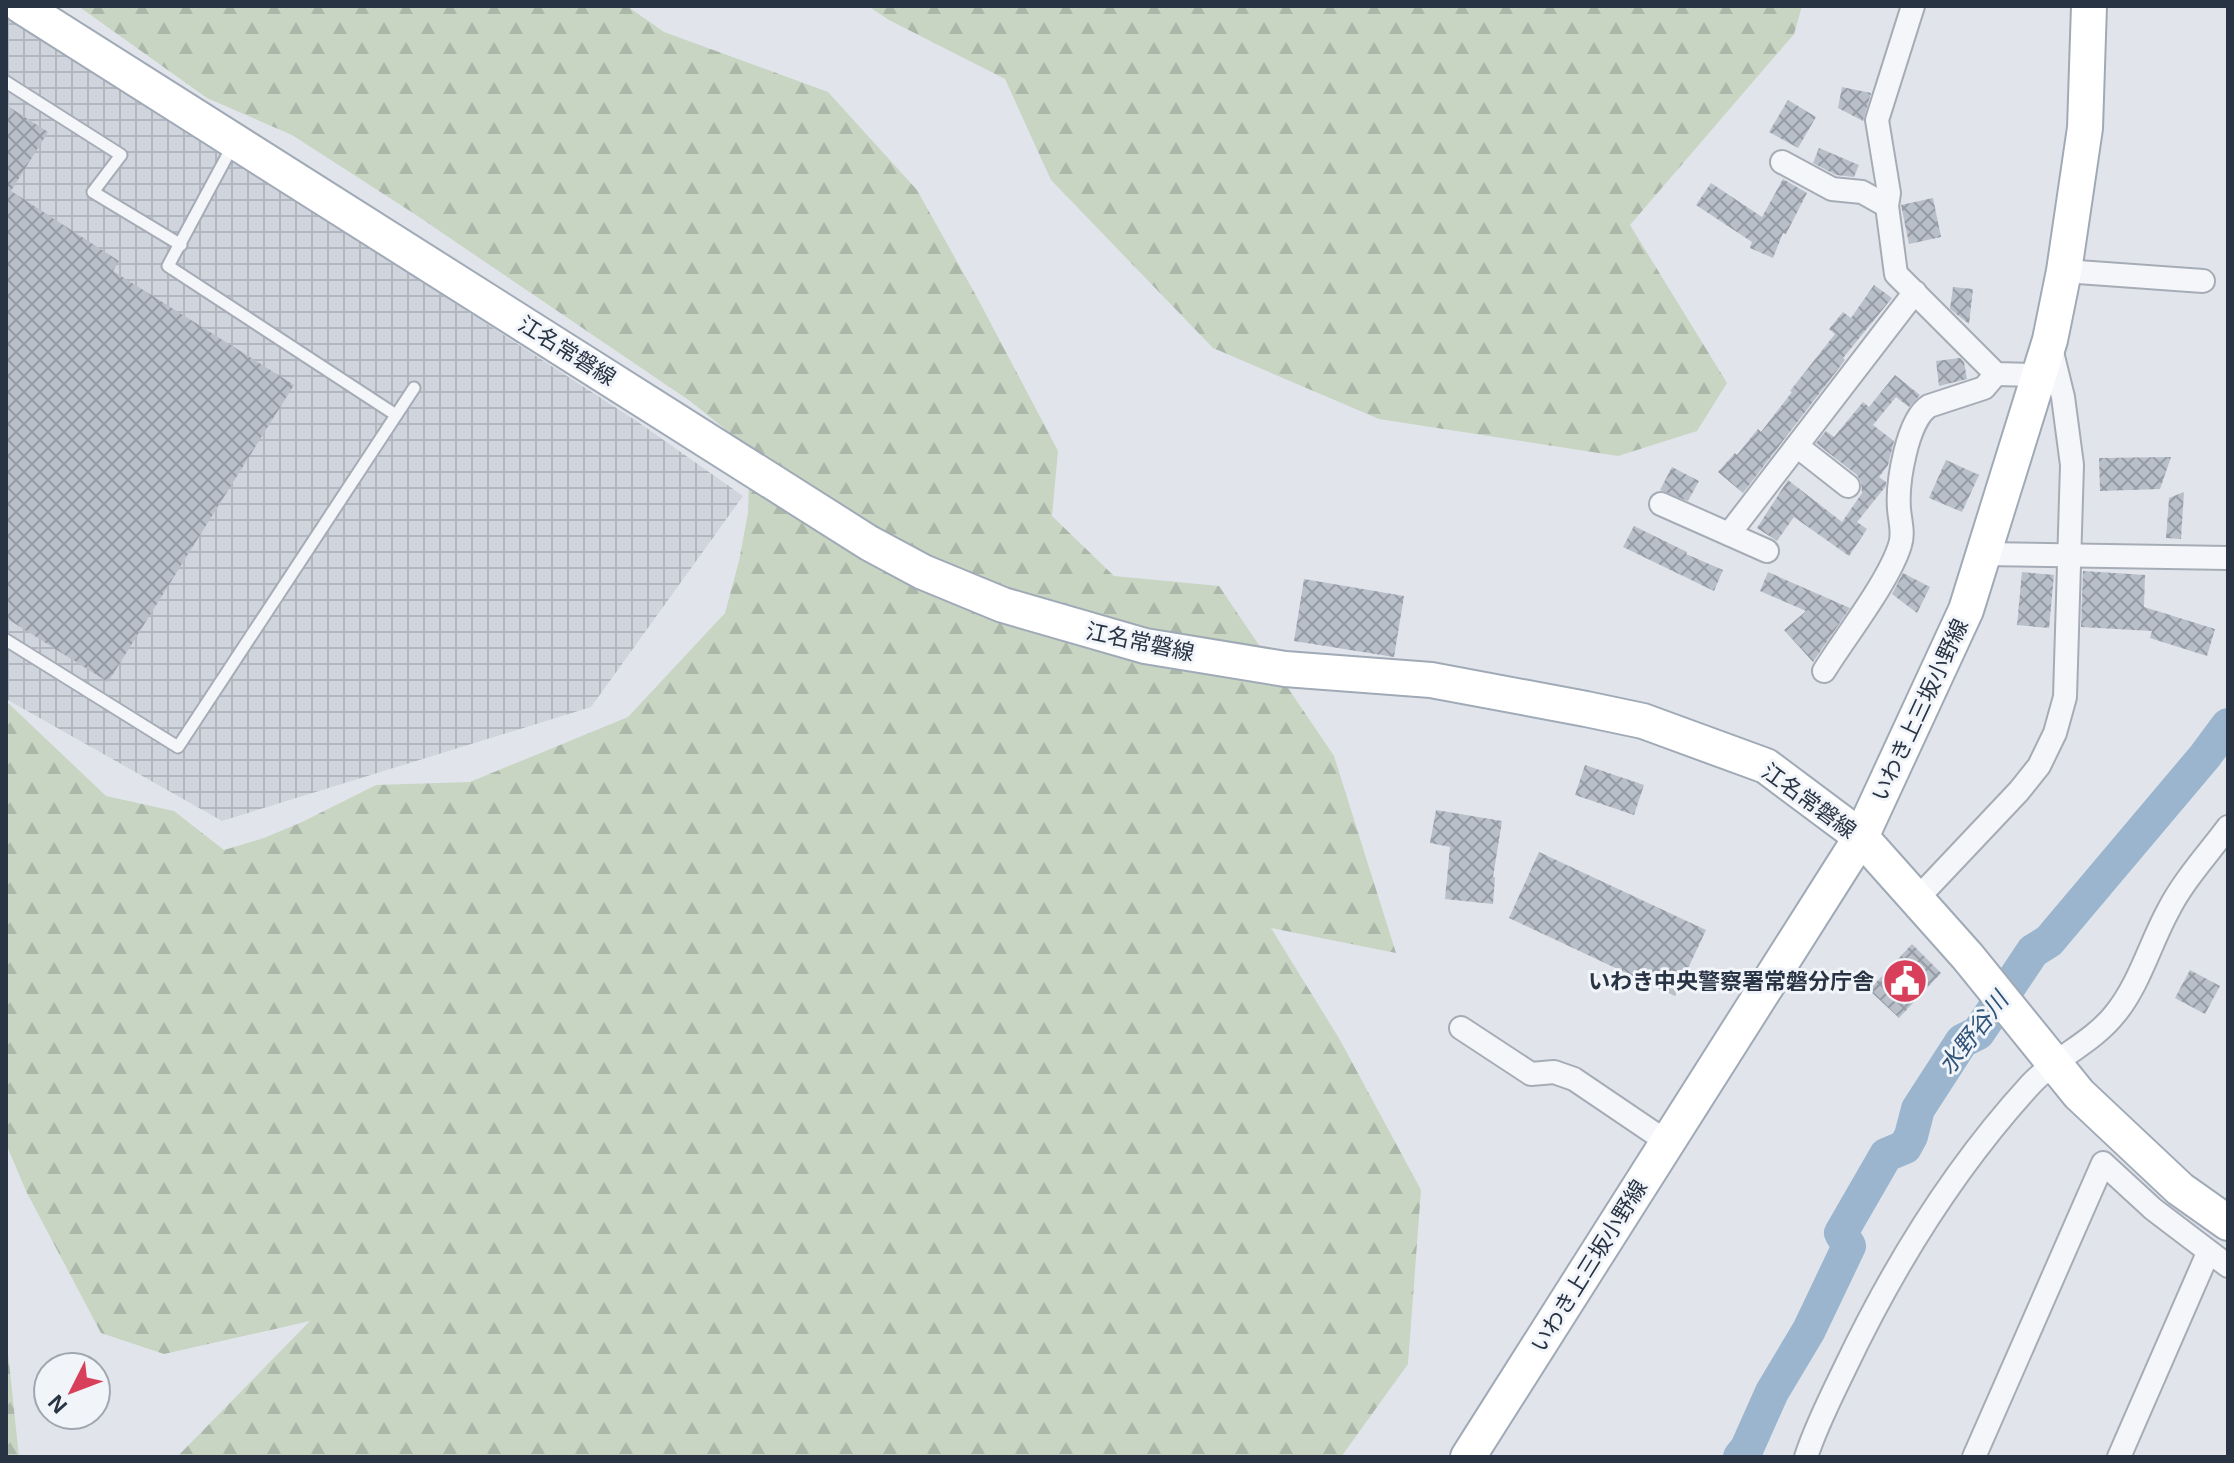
<svg xmlns="http://www.w3.org/2000/svg" width="2234" height="1463" font-family="Arial,'Noto Sans JP',sans-serif">
<style>
.industrial{fill:url(#industrial-grid)}
.forest{fill:url(#forest-firs)}
.lines{fill:none;stroke-linecap:round;stroke-linejoin:round}
.river{stroke:#9ab5cd;stroke-width:34}
.building{fill:url(#building-cross-hatch)}
.service-casing{stroke:#a6acb6;stroke-width:15}
.minor-casing{stroke:#a6acb6;stroke-width:26}
.primary-casing{stroke:#a0aab7;stroke-width:38}
.service{stroke:#f4f6f9;stroke-width:11}
.minor{stroke:#f4f6f9;stroke-width:22}
.primary{stroke:#fff;stroke-width:34}
.labels{text-anchor:middle;dominant-baseline:central;stroke-width:6;stroke-linejoin:round;paint-order:stroke}
.street-label{font-size:22px;fill:#283344;stroke:#f1f4f8}
.poi-label{font-size:22px;font-weight:bold;fill:#283344;stroke:#f1f4f8;text-anchor:end}
.water-label{font-size:24px;font-style:italic;fill:#30547a;stroke:#f1f4f8}
</style>
<defs>
<pattern id="industrial-grid" width="8" height="8" patternUnits="userSpaceOnUse" patternTransform="scale(2)"><rect width="8" height="8" fill="#cfd4dd"/><path d="M0 4h8M4 0v8" fill="none" stroke="#b2b6bf"/></pattern>
<pattern id="forest-firs" width="22" height="20" patternUnits="userSpaceOnUse" patternTransform="scale(2)"><rect width="22" height="20" fill="#c7d5c2"/><path d="M5 1l3.5 6h-7zM16 11l3.5 6h-7z" fill="#abb7a8"/></pattern>
<pattern id="building-cross-hatch" width="8" height="8" patternUnits="userSpaceOnUse" patternTransform="scale(2)"><rect width="8" height="8" fill="#b8bfc9"/><path d="M0 0l8 8M0 8l8-8" fill="none" stroke="#969ca5"/></pattern>
</defs>
<rect width="100%" height="100%" fill="#e1e5eb"/>
<!-- industrial -->
<path class="industrial" d="M 6,18 L 166,116 L 638,422 L 743,496 L 591,707 L 222,821 L 6,699 Z"/>
<!-- forest -->
<g class="forest">
<path d="M 78,6 L 627,6 L 664,32 L 828,92 L 917,190 L 979,301 L 1058,451 L 1052,516 L 1114,576 L 1219,586 L 1334,756 L 1396,953 L 1271,928 L 1340,1040 L 1421,1190 L 1408,1364 L 1341,1457 L 177,1457 L 310,1321 L 164,1354 L 101,1333 L 27,1193 L 6,1144 L 6,701 L 106,796 L 174,811 L 224,850 L 264,838 L 302,822 L 376,785 L 470,782 L 628,717 L 725,613 L 739,561 L 748,513 L 750,449 L 690,401 L 413,213 L 292,135 L 207,98 Z"/>
<path d="M 868,6 L 1802,6 L 1794,34 L 1630,225 L 1727,383 L 1697,431 L 1618,456 L 1379,419 L 1213,348 L 1051,180 L 1005,79 L 889,20 Z"/>
<path d="M 6,1350 L 8,1353 L 19,1457 L 6,1457 Z"/>
</g>
<g class="lines">
<!-- river -->
<path class="river" d="M 1740,1457 L 1747,1448 L 1772,1392 L 1809,1330 L 1849,1246 L 1841,1233 L 1886,1155 L 1905,1147 L 1911,1136 L 1918,1109 L 1962,1041 L 1978,1033 L 2033,951 L 2049,941 L 2205,756 L 2228,725"/>
</g>
<!-- building -->
<g class="building">
<path d="M 1842,87 L 1871,93 L 1863,121 L 1838,108 Z"/>
<path d="M 1788,100 L 1816,117 L 1798,148 L 1769,132 Z"/>
<path d="M 6,105 L 48,132 L 11,191 L 119,261 L 113,271 L 294,385 L 108,682 L 6,618 Z"/>
<path d="M 1819,148 L 1859,165 L 1854,177 L 1836,175 L 1813,163 Z"/>
<path d="M 1783,179 L 1807,193 L 1786,234 L 1783,233 L 1773,258 L 1750,248 L 1752,242 L 1696,205 L 1711,183 L 1762,217 Z"/>
<path d="M 1933,198 L 1941,237 L 1909,244 L 1901,205 Z"/>
<path d="M 1874,285 L 1892,298 L 1843,358 L 1845,360 L 1743,493 L 1718,472 L 1735,453 L 1737,455 L 1758,429 L 1761,432 L 1792,392 L 1790,391 L 1835,334 L 1829,329 L 1843,312 L 1851,318 Z"/>
<path d="M 1953,287 L 1973,289 L 1969,324 L 1950,309 Z"/>
<path d="M 1960,358 L 1964,362 L 1967,379 L 1939,386 L 1936,361 Z"/>
<path d="M 1895,375 L 1920,395 L 1909,407 L 1896,397 L 1873,425 L 1894,441 L 1888,465 L 1879,477 L 1886,482 L 1886,486 L 1857,522 L 1867,529 L 1849,556 L 1794,517 L 1777,541 L 1757,528 L 1788,480 L 1842,522 L 1862,493 L 1861,482 L 1857,475 L 1816,443 L 1826,431 L 1834,437 L 1863,402 L 1869,407 Z"/>
<path d="M 2171,457 L 2160,489 L 2100,491 L 2099,458 Z"/>
<path d="M 1946,460 L 1979,475 L 1962,512 L 1929,498 Z"/>
<path d="M 1672,467 L 1699,481 L 1688,501 L 1660,490 Z"/>
<path d="M 2184,492 L 2181,539 L 2166,538 L 2169,498 Z"/>
<path d="M 1634,526 L 1687,552 L 1686,554 L 1723,570 L 1714,591 L 1623,547 Z"/>
<path d="M 2083,571 L 2145,575 L 2144,607 L 2215,629 L 2207,656 L 2150,638 L 2152,631 L 2081,627 Z"/>
<path d="M 1768,572 L 1850,608 L 1813,662 L 1784,630 L 1806,611 L 1760,591 Z"/>
<path d="M 2022,572 L 2054,575 L 2049,628 L 2017,625 Z"/>
<path d="M 1903,573 L 1930,587 L 1917,613 L 1892,594 Z"/>
<path d="M 1304,579 L 1404,596 L 1394,657 L 1294,641 Z"/>
<path d="M 1585,765 L 1644,785 L 1634,815 L 1575,795 Z"/>
<path d="M 1436,810 L 1502,821 L 1493,877 L 1495,877 L 1493,904 L 1445,899 L 1450,847 L 1430,843 Z"/>
<path d="M 1539,852 L 1706,930 L 1675,996 L 1509,918 Z"/>
<path d="M 1912,944 L 1941,973 L 1899,1018 L 1869,990 Z"/>
<path d="M 2190,970 L 2220,986 L 2205,1014 L 2175,998 Z"/>
</g>
<g class="lines">
<!-- service casing -->
<g class="service-casing">
<g id="service">
<path d="M 6,82 L 121,155 L 93,192 L 181,245"/>
<path d="M 233,145 L 168,266 L 396,415"/>
<path d="M 6,640 L 178,747 L 414,388"/>
</g>
</g>
<!-- minor casing -->
<g class="minor-casing">
<g id="minor">
<path d="M 1782,162 L 1832,189 L 1862,192 L 1887,206 L 1896,274 L 1996,374 L 2039,375"/>
<path d="M 1887,206 L 1889,193 L 1877,120 L 1913,6"/>
<path d="M 2064,271 L 2203,281"/>
<path d="M 1797,446 L 1848,486"/>
<path d="M 1661,504 L 1767,551"/>
<path d="M 1729,534 L 1915,292"/>
<path d="M 1983,554 L 2228,558"/>
<path d="M 1824,671 C 1845,637 1889,581 1900,545 C 1904,533 1900,521 1899,509 C 1897,483 1907,420 1929,406 L 1984,388 L 1996,374"/>
<path d="M 1916,900 L 2019,791 L 2039,766 L 2055,733 L 2065,697 L 2072,465 L 2063,397 L 2050,344"/>
<path d="M 1461,1028 L 1531,1074 L 1554,1072 L 1574,1079 L 1667,1142"/>
<path d="M 1806,1457 C 1816,1426 1831,1397 1845,1368 C 1894,1265 1954,1168 2031,1084 C 2056,1057 2092,1043 2115,1014 C 2139,985 2150,944 2168,911 C 2183,881 2208,854 2228,827"/>
<path d="M 1974,1457 L 2103,1163 L 2153,1209 L 2228,1266"/>
<path d="M 2119,1457 L 2208,1253"/>
</g>
</g>
<!-- primary casing -->
<g class="primary-casing">
<g id="primary">
<path d="M 21,6 L 869,543 L 923,572 L 1003,605 L 1145,646 L 1285,669 L 1431,680 L 1586,709 L 1643,721 L 1766,766 L 1861,837 L 1968,957 L 2079,1094 L 2180,1189 L 2228,1223"/>
<path d="M 1468,1457 L 1861,837 L 1966,610 L 2050,340 L 2064,271 L 2085,128 L 2089,6"/>
</g>
</g>
<!-- service -->
<use href="#service" class="service"/>
<!-- minor -->
<use href="#minor" class="minor"/>
<!-- primary -->
<use href="#primary" class="primary"/>
</g>
<!-- icons -->
<defs>
<g id="civic-disc" transform="scale(2.3)"><circle r="9.5" fill="#d73f5b" stroke="#f1f4f8"/><path d="M-.6-6.5H3V-4.5H.6V-3L4-1V1h2V6H-6V1h2V-1L-.6-3ZM-1.2 2.5V6h2.4V2.5Z" fill="#fff"/></g>
</defs>
<g fill-rule="evenodd">
<use href="#civic-disc" x="1905" y="981"/>
</g>
<g class="labels">
<!-- street labels -->
<g class="street-label">
<text transform="translate(567 351) rotate(32)">江名常磐線</text>
<text transform="translate(1140 642) rotate(12)">江名常磐線</text>
<text transform="translate(1920 710) rotate(-65)">いわき上三坂小野線</text>
<text transform="translate(1809 801) rotate(36)">江名常磐線</text>
<text transform="translate(1589 1266) rotate(-58)">いわき上三坂小野線</text>
</g>
<!-- poi labels -->
<g class="poi-label">
<text x="1874" y="981">いわき中央警察署常磐分庁舎</text>
</g>
<!-- water labels -->
<g class="water-label">
<text transform="translate(1973 1033) rotate(-52)">水野谷川</text>
</g>
</g>
<!-- border -->
<rect width="2234" height="1463" fill="none" stroke="#283344" stroke-width="16"/>
<!-- north arrow -->
<g transform="translate(72 1391) rotate(228)"><circle r="38" fill="#f1f4f8" stroke="#a1a7b0" stroke-width="2"/>
<path d="M0-6L14 30L0 20L-14 30Z" fill="#d73f5b"/>
<text y="-12" font-size="22" font-weight="bold" text-anchor="middle" fill="#283344">N</text>
</g>
</svg>
